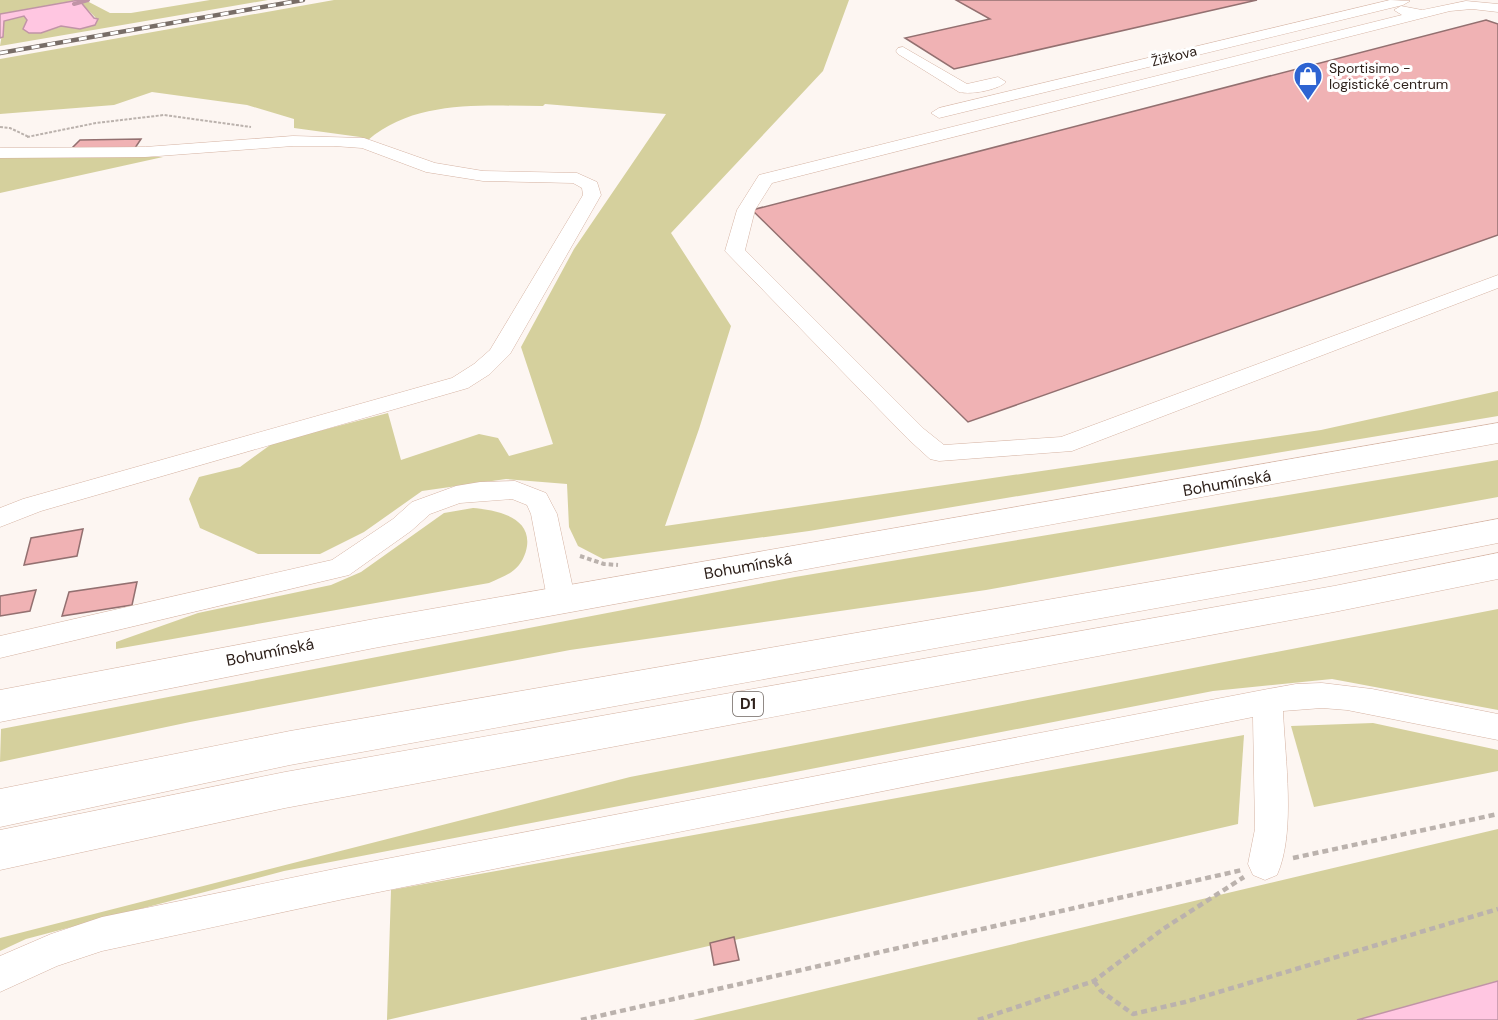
<svg xmlns="http://www.w3.org/2000/svg" width="1498" height="1020" font-family="'DM Sans',sans-serif">
<style>
.green{fill:#d5d09d}
.water{fill:#ffc6e1;stroke:#c094a6;stroke-width:1.5}
.lines{fill:none;stroke-linecap:round;stroke-linejoin:round}
.stream{stroke:#c094a6;stroke-width:4}
.building{fill:#f0b2b4;stroke:#937070;stroke-width:1.5}
.minor-casing{stroke:#d5b3a3;stroke-width:1}
.major-casing{stroke:#d5b3a3;stroke-width:1}
.highway-casing{stroke:#d5b3a3;stroke-width:1}
.path-far2{stroke:#bbb2ad;stroke-width:2;stroke-dasharray:3 1.5;stroke-linecap:butt}
.path-far1{stroke:#bbb2ad;stroke-width:4;stroke-dasharray:4.5 3;stroke-linecap:butt}
.path{stroke:#bbb2ad;stroke-width:4.5;stroke-dasharray:6 4;stroke-linecap:butt}
.minor{fill:#fff;fill-rule:evenodd}
.major{fill:#fff;fill-rule:evenodd}
.highway{fill:#fff;fill-rule:evenodd}
.rail-casing{stroke:#786d67;stroke-width:4.5}
.rail{stroke:#fff;stroke-width:3;stroke-dasharray:8;stroke-linecap:butt}
.labels{text-anchor:middle;dominant-baseline:central;stroke-width:6;stroke-linejoin:round;paint-order:stroke}
.far-street-label{font-size:14px;fill:#2e211b;stroke:#fff}
.far-poi-label{font-size:14px;fill:#2e211b;stroke:#fff;text-anchor:start}
.shield{fill:#fff;stroke:#6d645f;stroke-width:1.5}
.shield-label{font-size:15px;font-weight:bold;fill:#2e211b}
.street-label{font-size:16px;fill:#2e211b;stroke:#fff}
</style>
<rect width="100%" height="100%" fill="#fdf6f2"/>
<!-- green -->
<g class="green">
<path d="M 0,0 L 88,0 L 87,1 L 110,13 L 131,13 L 210,0 L 268,0 L 0,46 L 4,21 L 24,16 L 27,20 L 24,29 C 36,38 47,29 60,27 C 71,25 80,29 93,26 L 97,19 L 78,0 L 0,14 Z"/>
<path d="M 334,0 L 849,0 L 823,71 L 671,233 L 731,326 L 699,429 L 665,526 L 1321,430 L 1498,391 L 1498,416 L 809,531 L 603,559 L 578,546 L 569,527 L 567,484 L 506,479 L 422,491 L 364,532 L 320,554 L 258,554 L 200,528 L 189,499 L 199,477 L 240,467 L 273,443 L 388,413 L 401,460 L 479,434 L 498,438 L 509,456 L 553,444 L 521,347 L 574,249 L 666,114 L 545,104 L 543,106 C 484,106 416,99 368,140 L 360,137 L 294,128 L 294,119 L 247,105 L 152,92 L 114,105 L 0,114 L 0,59 Z"/>
<path d="M 0,156 L 163,157 L 0,193 Z"/>
<path d="M 1498,460 L 1498,497 L 986,590 L 570,650 L 190,722 L 0,762 L 1,729 L 795,577 Z"/>
<path d="M 473,508 C 495,510 531,516 527,546 C 526,554 521,565 514,570 C 507,576 497,579 489,583 L 116,649 L 116,642 L 198,613 L 331,585 L 361,572 L 444,513 Z"/>
<path d="M 1498,609 L 1498,710 L 1332,679 L 1213,691 L 284,871 L 26,939 L 0,951 L 0,938 L 630,777 Z"/>
<path d="M 1373,723 L 1498,750 L 1498,771 L 1314,807 L 1291,726 Z"/>
<path d="M 1244,735 L 1238,824 L 387,1020 L 391,890 Z"/>
<path d="M 1498,829 L 1498,981 L 1357,1020 L 693,1020 Z"/>
</g>
<!-- water -->
<g class="water">
<path d="M 79,0 L 94,18 L 98,19 L 95,25 L 80,29 L 61,26 L 41,33 L 29,33 L 23,29 L 27,20 L 24,16 L 4,21 L 3,37 L 0,38 L 0,14 Z"/>
<path d="M 1498,981 L 1498,1020 L 1357,1020 Z"/>
</g>
<g class="lines">
<!-- stream -->
<path class="stream" d="M 74,4 L 88,0"/>
</g>
<!-- building -->
<g class="building">
<path d="M 956,0 L 1257,0 L 954,69 L 905,38 L 990,19 Z"/>
<path d="M 1486,20 L 1498,24 L 1498,235 L 968,422 L 752,210 Z"/>
<path d="M 141,139 L 135,148 L 71,149 L 80,140 Z"/>
<path d="M 83,529 L 77,556 L 24,565 L 31,538 Z"/>
<path d="M 137,582 L 132,605 L 62,616 L 69,592 Z"/>
<path d="M 36,590 L 30,611 L 0,616 L 0,596 Z"/>
<path d="M 734,937 L 739,960 L 714,965 L 710,943 Z"/>
</g>
<g class="lines">
<!-- minor casing -->
<g class="minor-casing">
<g id="minor">
<path d="M 1390,0 L 1410,1 L 1403,5 L 939,118 L 931,113 L 939,108 Z"/>
<path d="M 1466,1 L 1498,4 L 1498,12 L 1472,9 L 1450,11 L 772,183 L 755,210 L 745,250 L 924,429 L 944,445 L 1061,437 L 1498,275 L 1498,288 L 1072,451 L 939,461 L 930,459 L 908,439 L 725,251 L 737,210 L 759,175 L 1402,15 L 1394,10 L 1401,6 L 1422,10 Z"/>
<path d="M 903,47 L 967,84 L 998,77 L 1006,82 C 998,90 971,95 959,92 L 898,54 L 896,51 L 898,48 Z"/>
<path d="M 293,136 L 364,138 L 435,163 L 483,171 L 577,173 L 597,182 L 601,195 L 510,354 L 490,374 L 468,388 L 41,511 L 0,527 L 0,508 L 23,499 L 452,378 L 474,364 L 490,350 L 583,195 L 582,188 L 573,183 L 483,181 L 426,172 L 362,148 L 334,146 L 293,146 L 145,157 L 0,158 L 0,148 L 145,147 Z"/>
<path d="M 515,481 L 546,493 L 557,514 L 575,598 L 571,605 L 561,608 L 551,605 L 547,598 L 531,514 L 527,505 L 512,499 L 460,503 L 430,514 L 411,531 L 349,575 L 0,658 L 0,636 L 332,560 L 393,519 L 412,502 L 456,486 L 480,482 Z"/>
<path d="M 1322,683 L 1372,689 L 1498,714 L 1498,740 L 1347,710 L 1322,708 L 1283,711 C 1285,758 1296,833 1277,875 L 1265,880 L 1253,875 L 1248,864 L 1255,829 L 1253,717 L 344,899 L 102,951 L 57,966 L 0,992 L 0,956 L 51,934 L 102,917 L 344,867 L 1268,689 L 1296,684 Z"/>
</g>
</g>
<!-- major casing -->
<g class="major-casing">
<path id="major" d="M 1498,423 L 1498,443 L 374,648 L 0,722 L 0,690 L 374,619 Z"/>
</g>
<!-- highway casing -->
<g class="highway-casing">
<g id="highway">
<path d="M 1498,519 L 1498,543 L 1306,581 L 290,765 L 0,827 L 0,789 L 290,731 L 1306,555 Z"/>
<path d="M 1498,553 L 1498,579 L 1334,612 L 285,808 L 0,870 L 0,830 L 285,772 L 1334,586 Z"/>
</g>
</g>
<!-- path-far2 -->
<g class="path-far2">
<path d="M 0,127 L 10,128 L 29,137"/>
<path d="M 27,137 L 96,123 L 164,115 L 251,127"/>
</g>
<!-- path-far1 -->
<path class="path-far1" d="M 580,556 L 604,564 L 618,565"/>
<!-- path -->
<g class="path">
<path d="M 1293,858 L 1498,814"/>
<path d="M 1094,981 L 1101,991 L 1133,1014 L 1185,1002 L 1498,909"/>
<path d="M 581,1020 L 1242,870"/>
<path d="M 978,1020 L 1094,981 L 1163,929 L 1244,877"/>
</g>
<!-- minor -->
<use href="#minor" class="minor"/>
<!-- major -->
<use href="#major" class="major"/>
<!-- highway -->
<use href="#highway" class="highway"/>
<!-- rail casing -->
<g class="rail-casing">
<path id="rail" d="M 0,53 L 303,0"/>
</g>
<!-- rail -->
<use href="#rail" class="rail"/>
</g>
<!-- icons -->
<defs>
<g id="shop-pin" transform="scale(1.5)"><path d="M0 17L-7.5 6A9.5 9.5 0 1 1 7.5 6Z" fill="#2e64d2" stroke="#fff"/><path d="M-5-2.5h2.3a2.7 3.5 0 0 1 5.4 0H5L5.5 6h-11ZM-1.5-2.5h3a1.5 2.3 0 0 0-3 0Z" fill="#fff"/></g>
</defs>
<g fill-rule="evenodd">
<use href="#shop-pin" x="1308" y="76"/>
</g>
<g class="labels">
<!-- far-street labels -->
<g class="far-street-label">
<text transform="translate(1174 56) rotate(-14)">Žižkova</text>
</g>
<!-- far-poi labels -->
<g class="far-poi-label">
<text x="1329" y="68">Sportisimo -<tspan x="1329" dy="16">logistické centrum</tspan></text>
</g>
<!-- shield labels -->
<rect class="shield" x="733" y="692" width="30" height="24" rx="4.5"/>
<g class="shield-label">
<text x="748" y="704">D1</text>
</g>
<!-- street labels -->
<g class="street-label">
<text transform="translate(1227 483) rotate(-10)">Bohumínská</text>
<text transform="translate(748 566) rotate(-10)">Bohumínská</text>
<text transform="translate(270 652) rotate(-11)">Bohumínská</text>
</g>
</g>
</svg>
